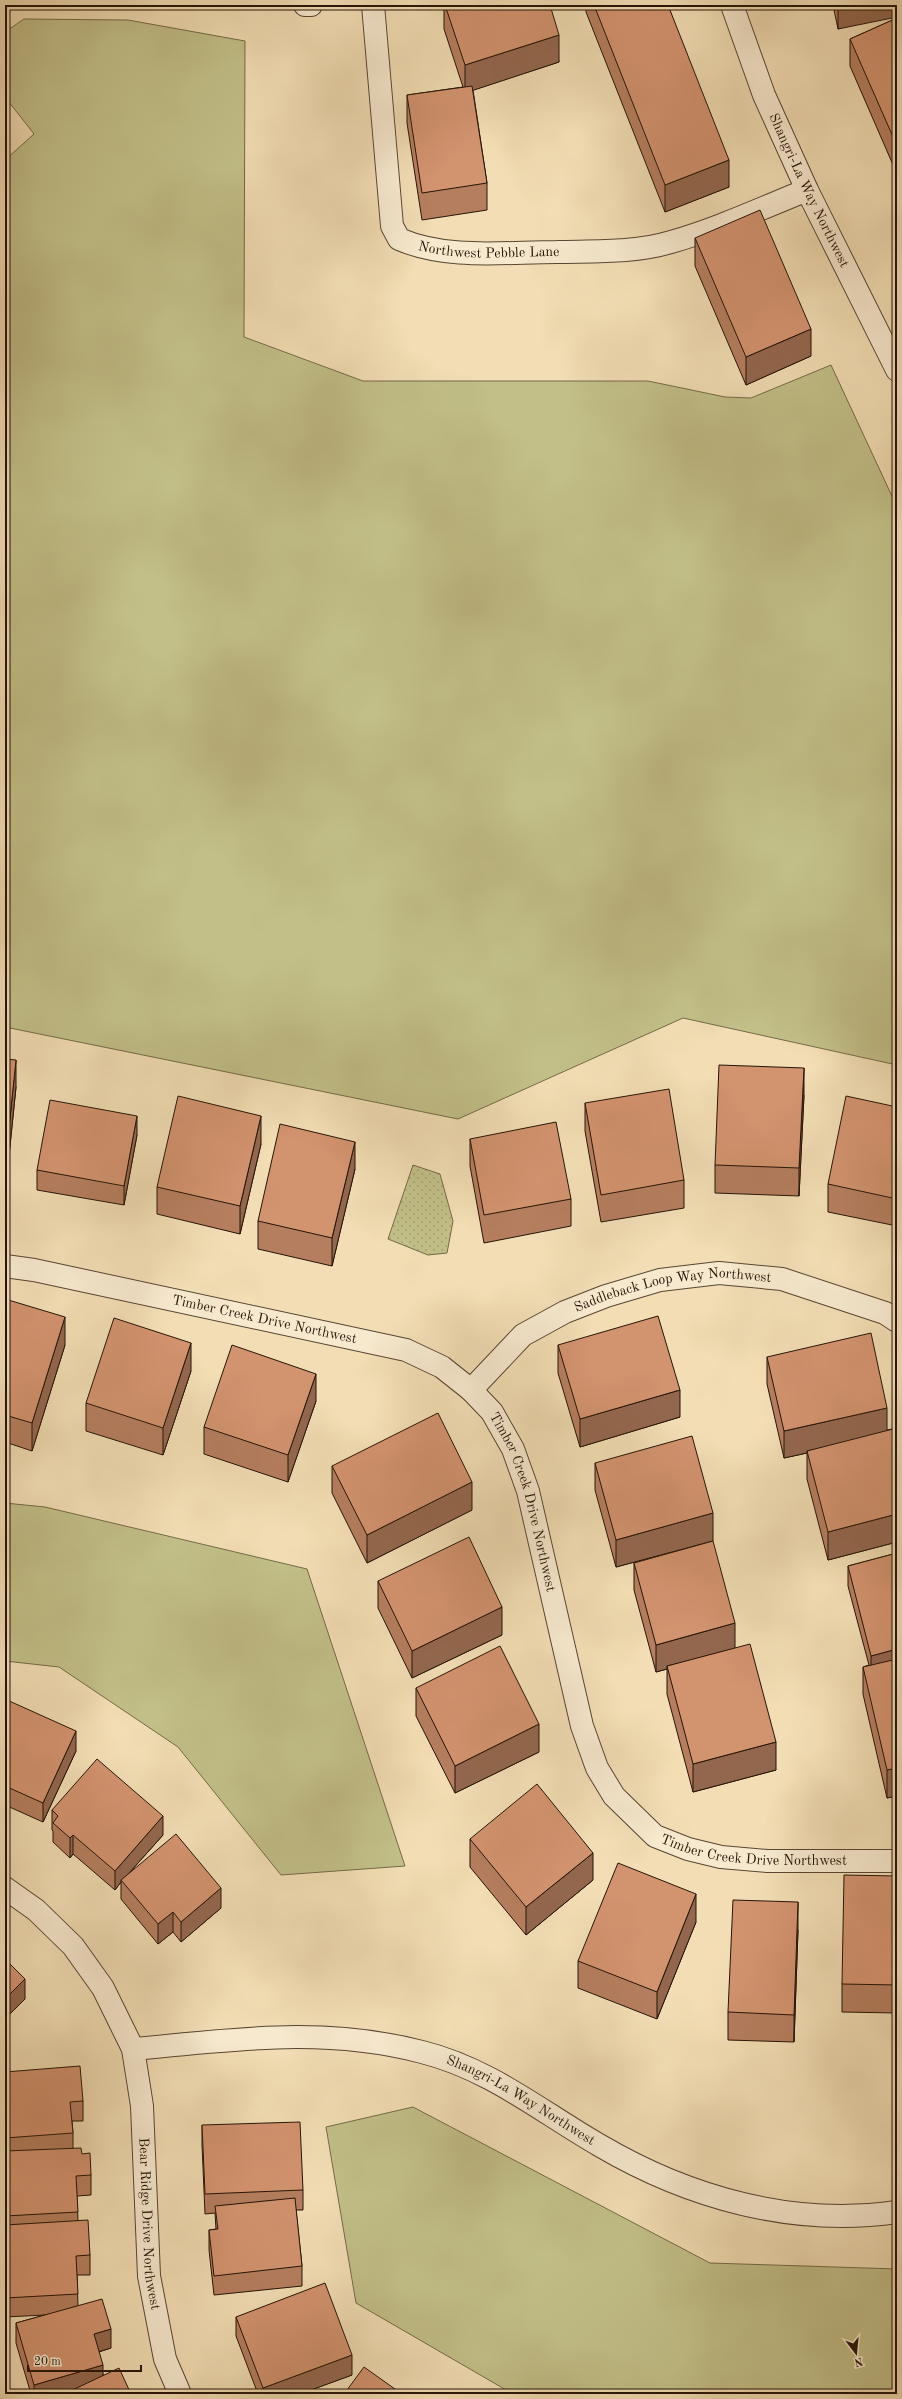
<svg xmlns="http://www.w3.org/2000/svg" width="902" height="2399" font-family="'Old Standard TT',serif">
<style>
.grass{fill:#c2bf88;stroke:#746a48}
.park{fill:url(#park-dots);stroke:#746a48}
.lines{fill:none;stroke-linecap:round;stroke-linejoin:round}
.minor-casing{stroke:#584632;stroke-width:24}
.minor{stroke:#f7e9ce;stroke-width:22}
.wall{fill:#b57e5f;stroke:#251407}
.shaded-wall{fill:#93674e;stroke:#251407}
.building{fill:#d2936f;stroke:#251407}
.labels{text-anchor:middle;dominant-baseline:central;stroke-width:3;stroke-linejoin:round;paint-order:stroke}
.street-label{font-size:14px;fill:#251407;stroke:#f7e9ce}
</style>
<defs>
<pattern id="park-dots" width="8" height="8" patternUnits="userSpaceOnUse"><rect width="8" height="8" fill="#c2bf88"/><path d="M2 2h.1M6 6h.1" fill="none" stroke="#a7a374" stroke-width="1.8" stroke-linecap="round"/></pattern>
</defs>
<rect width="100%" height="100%" fill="#f2ddb4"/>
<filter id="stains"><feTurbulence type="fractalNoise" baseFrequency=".005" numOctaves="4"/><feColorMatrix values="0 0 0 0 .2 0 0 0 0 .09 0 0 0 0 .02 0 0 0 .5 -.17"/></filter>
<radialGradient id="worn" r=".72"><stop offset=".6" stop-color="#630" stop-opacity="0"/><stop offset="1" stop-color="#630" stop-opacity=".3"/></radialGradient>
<!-- grass -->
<g class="grass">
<path d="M 24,19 L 128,20 L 245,41 L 244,337 L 363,381 L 648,381 L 725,397 L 751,398 L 831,365 L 897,507 L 897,1065 L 683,1018 L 458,1119 L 5,1027 L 5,160 L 34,134 L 5,97 L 5,32 Z"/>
<path d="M 5,1503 L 45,1507 L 307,1569 L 405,1866 L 281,1875 L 178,1747 L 59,1667 L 5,1661 Z"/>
<path d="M 413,2107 L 710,2263 L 897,2269 L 897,2394 L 513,2394 L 356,2303 L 326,2127 Z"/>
</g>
<!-- park -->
<path class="park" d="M 413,1165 L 440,1174 L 453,1221 L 447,1253 L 428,1255 L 388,1239 Z"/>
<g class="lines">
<!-- minor casing -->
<g class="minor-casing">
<g id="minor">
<path d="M 305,5 L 311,5"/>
<path id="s1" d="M 373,5 L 392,226 L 399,239 C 447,260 505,252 557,252 C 595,251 635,253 671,242 C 717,229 762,208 807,190"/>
<path id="s2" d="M 732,5 L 764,95 L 807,190 L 897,370"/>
<path id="s3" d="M 5,1266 L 34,1270 L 406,1350 L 442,1367 L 471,1390 L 492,1412 L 513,1449 L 528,1491 L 582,1726 L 597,1768 L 614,1796 L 655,1836 L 688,1849 L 721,1857 L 767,1861 L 897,1861"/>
<path id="s4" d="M 471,1390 L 523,1335 L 565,1312 L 606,1296 L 660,1280 L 719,1273 L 782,1279 L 885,1313 L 897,1321"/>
<path id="s5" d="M 5,1888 L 36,1910 L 73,1946 L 103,1988 L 133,2049 L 142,2106 L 149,2276 L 165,2359 L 180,2394"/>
<path id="s6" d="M 133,2049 C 233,2040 322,2026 422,2052 C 490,2069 540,2111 599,2145 C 689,2198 793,2227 897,2212"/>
</g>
</g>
<!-- minor -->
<use href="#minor" class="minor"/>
</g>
<!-- wall -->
<g class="wall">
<path d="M 444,5 L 550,5 L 559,62 L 473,90 L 487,183 L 487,210 L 422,220 L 407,123 L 407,95 L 463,87 L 444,29 Z"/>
<path d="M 586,5 L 668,5 L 729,187 L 665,212 L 586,12 Z"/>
<path d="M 833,5 L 897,5 L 838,29 Z"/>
<path d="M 897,18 L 897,174 L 850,66 L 850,39 Z"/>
<path d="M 695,238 L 811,356 L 746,385 L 695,266 Z"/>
<path d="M 5,1059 L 16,1087 L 7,1175 L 5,1175 Z"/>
<path d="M 804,1095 L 799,1196 L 715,1193 L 715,1165 Z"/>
<path d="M 585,1103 L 684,1180 L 684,1208 L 601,1222 L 585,1131 Z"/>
<path d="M 897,1107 L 897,1226 L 828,1212 L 828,1184 Z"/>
<path d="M 137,1135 L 124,1205 L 37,1190 L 37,1170 Z"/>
<path d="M 470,1139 L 571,1199 L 571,1226 L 484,1243 L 470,1166 Z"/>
<path d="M 261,1144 L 240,1234 L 157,1214 L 157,1187 Z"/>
<path d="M 355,1169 L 332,1266 L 258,1249 L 258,1221 Z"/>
<path d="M 5,1299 L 65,1345 L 32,1451 L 5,1442 Z"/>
<path d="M 558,1345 L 680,1417 L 580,1447 L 558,1373 Z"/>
<path d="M 767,1357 L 887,1430 L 897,1428 L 897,1542 L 828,1560 L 807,1479 L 807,1453 L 784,1458 L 767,1384 Z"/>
<path d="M 191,1371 L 163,1455 L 86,1431 L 86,1403 Z"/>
<path d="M 316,1401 L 288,1482 L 204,1454 L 204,1427 Z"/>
<path d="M 595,1463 L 713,1541 L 616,1567 L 595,1490 Z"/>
<path d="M 332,1466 L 472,1510 L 367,1563 L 332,1493 Z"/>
<path d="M 897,1553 L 897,1796 L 887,1798 L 863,1694 L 863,1667 L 869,1665 L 848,1586 L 848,1566 Z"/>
<path d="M 634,1563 L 735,1648 L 776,1770 L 693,1792 L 667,1694 L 667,1669 L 656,1672 L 634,1590 Z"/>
<path d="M 378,1581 L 502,1635 L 412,1678 L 378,1608 Z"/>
<path d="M 416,1688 L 539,1752 L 455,1793 L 416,1716 Z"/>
<path d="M 5,1705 L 76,1751 L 43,1822 L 5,1805 Z"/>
<path d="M 52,1810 L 163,1835 L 130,1872 L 221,1908 L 181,1942 L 173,1932 L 158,1944 L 121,1899 L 121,1882 L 115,1890 L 73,1854 L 70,1858 L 53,1842 L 53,1831 L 52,1830 Z"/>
<path d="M 470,1839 L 593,1880 L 526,1935 L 470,1867 Z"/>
<path d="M 897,1876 L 897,2013 L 842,2012 L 842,1984 Z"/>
<path d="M 696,1922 L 657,2019 L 578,1988 L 578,1961 Z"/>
<path d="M 798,1930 L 794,2042 L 728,2040 L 728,2012 Z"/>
<path d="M 5,2072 L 83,2101 L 83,2121 L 72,2121 L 73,2133 L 73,2148 L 82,2154 L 91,2175 L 91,2195 L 77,2196 L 78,2221 L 90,2255 L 90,2275 L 77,2275 L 78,2306 L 111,2348 L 99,2352 L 103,2375 L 131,2394 L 31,2394 L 16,2343 L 16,2323 L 45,2315 L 5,2317 Z"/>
<path d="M 202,2125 L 303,2190 L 303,2210 L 296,2210 L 302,2266 L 302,2286 L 214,2295 L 209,2250 L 209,2230 L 216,2229 L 215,2213 L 205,2214 L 202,2145 Z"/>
<path d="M 236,2317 L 352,2375 L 300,2394 L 258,2394 L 236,2336 Z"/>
</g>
<!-- shaded-wall -->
<g class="shaded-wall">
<path d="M 838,5 L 897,5 L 897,17 L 838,29 Z"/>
<path d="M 559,35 L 559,62 L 465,93 L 465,65 Z"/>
<path d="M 729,160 L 729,187 L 665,212 L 665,185 Z"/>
<path d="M 811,329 L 811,356 L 746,385 L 746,357 Z"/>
<path d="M 16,1060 L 16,1087 L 7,1175 L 7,1147 Z"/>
<path d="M 804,1068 L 804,1095 L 799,1196 L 799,1168 Z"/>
<path d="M 137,1116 L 137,1135 L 124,1205 L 124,1186 Z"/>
<path d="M 261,1116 L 261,1144 L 240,1234 L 240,1206 Z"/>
<path d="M 355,1142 L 355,1169 L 332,1266 L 332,1238 Z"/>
<path d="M 65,1317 L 65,1345 L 32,1451 L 32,1423 Z"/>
<path d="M 191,1343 L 191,1371 L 163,1455 L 163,1428 Z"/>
<path d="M 316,1374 L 316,1401 L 288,1482 L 288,1455 Z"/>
<path d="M 680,1390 L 680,1417 L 580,1447 L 580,1419 Z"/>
<path d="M 887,1408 L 887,1436 L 807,1451 L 807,1453 L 784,1458 L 784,1431 Z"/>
<path d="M 472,1482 L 472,1510 L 367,1563 L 367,1535 Z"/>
<path d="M 713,1513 L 713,1541 L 616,1567 L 616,1540 Z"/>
<path d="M 897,1514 L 897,1542 L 828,1560 L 828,1532 Z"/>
<path d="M 502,1607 L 502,1635 L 412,1678 L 412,1651 Z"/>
<path d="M 735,1623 L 735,1651 L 667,1666 L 667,1669 L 656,1672 L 656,1645 Z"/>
<path d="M 897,1649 L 897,1668 L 871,1675 L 871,1656 Z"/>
<path d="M 539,1724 L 539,1752 L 455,1793 L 455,1766 Z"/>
<path d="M 76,1731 L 76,1751 L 43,1822 L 43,1803 Z"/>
<path d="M 776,1742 L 776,1770 L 693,1792 L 693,1764 Z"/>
<path d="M 897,1768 L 897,1796 L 887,1798 L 887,1770 Z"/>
<path d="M 163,1816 L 163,1835 L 122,1881 L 121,1880 L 121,1882 L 115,1890 L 115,1871 Z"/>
<path d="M 73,1835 L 73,1854 L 70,1858 L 70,1838 Z"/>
<path d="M 593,1853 L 593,1880 L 526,1935 L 526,1907 Z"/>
<path d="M 221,1888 L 221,1908 L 181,1942 L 181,1922 Z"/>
<path d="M 696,1894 L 696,1922 L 657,2019 L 657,1992 Z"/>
<path d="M 798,1902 L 798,1930 L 794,2042 L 794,2015 Z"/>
<path d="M 173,1912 L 173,1932 L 158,1944 L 158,1924 Z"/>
<path d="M 25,1979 L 25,1999 L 5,2019 L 5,1999 Z"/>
<path d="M 111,2329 L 111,2348 L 94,2353 L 94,2334 Z"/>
<path d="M 352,2355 L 352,2375 L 300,2394 L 263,2394 L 263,2388 Z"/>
<path d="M 103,2365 L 103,2385 L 70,2394 L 34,2394 L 34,2385 Z"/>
</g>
<!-- building -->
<g class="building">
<path d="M 445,5 L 550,5 L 559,35 L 465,65 Z"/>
<path d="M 594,5 L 668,5 L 729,160 L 665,185 Z"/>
<path d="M 897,18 L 897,146 L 850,39 Z"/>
<path d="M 472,86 L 487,183 L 422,193 L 407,95 Z"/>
<path d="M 760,210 L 811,329 L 746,357 L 695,238 Z"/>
<path d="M 5,1059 L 16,1060 L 7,1147 L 5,1147 Z"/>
<path d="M 719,1065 L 804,1068 L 799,1168 L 715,1165 Z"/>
<path d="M 669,1089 L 684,1180 L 601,1195 L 585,1103 Z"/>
<path d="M 178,1096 L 261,1116 L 240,1206 L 157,1187 Z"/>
<path d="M 846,1096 L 897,1107 L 897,1199 L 828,1184 Z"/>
<path d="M 50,1100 L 137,1116 L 124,1186 L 37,1170 Z"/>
<path d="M 556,1122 L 571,1199 L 484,1215 L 470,1139 Z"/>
<path d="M 280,1124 L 355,1142 L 332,1238 L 258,1221 Z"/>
<path d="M 5,1299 L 65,1317 L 32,1423 L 5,1415 Z"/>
<path d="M 658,1316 L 680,1390 L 580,1419 L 558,1345 Z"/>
<path d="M 114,1318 L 191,1343 L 163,1428 L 86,1403 Z"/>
<path d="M 871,1333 L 887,1408 L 784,1431 L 767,1357 Z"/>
<path d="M 232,1345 L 316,1374 L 288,1455 L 204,1427 Z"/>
<path d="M 438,1413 L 472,1482 L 367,1535 L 332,1466 Z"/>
<path d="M 897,1428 L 897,1514 L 828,1532 L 807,1451 Z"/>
<path d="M 692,1436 L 713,1513 L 616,1540 L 595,1463 Z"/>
<path d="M 469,1537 L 502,1607 L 412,1651 L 378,1581 Z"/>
<path d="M 713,1541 L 735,1623 L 656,1645 L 634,1563 Z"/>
<path d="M 897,1553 L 897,1649 L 871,1656 L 848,1566 Z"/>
<path d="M 750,1644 L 776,1742 L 693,1764 L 667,1666 Z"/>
<path d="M 500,1646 L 539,1724 L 455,1766 L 416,1688 Z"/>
<path d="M 897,1659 L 897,1768 L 887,1770 L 863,1667 Z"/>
<path d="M 7,1700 L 76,1731 L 43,1803 L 5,1786 L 5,1705 Z"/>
<path d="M 97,1759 L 163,1816 L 115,1871 L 73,1835 L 70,1838 L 53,1823 L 58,1816 L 52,1810 Z"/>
<path d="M 537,1784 L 593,1853 L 526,1907 L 470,1839 Z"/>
<path d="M 176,1834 L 221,1888 L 181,1922 L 173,1912 L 158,1924 L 121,1880 Z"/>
<path d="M 618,1863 L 696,1894 L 657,1992 L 578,1961 Z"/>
<path d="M 844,1875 L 897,1876 L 897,1985 L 842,1984 Z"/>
<path d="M 733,1900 L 798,1902 L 794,2015 L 728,2012 Z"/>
<path d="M 5,1959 L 25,1979 L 5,1999 Z"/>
<path d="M 80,2066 L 83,2101 L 70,2102 L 73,2133 L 5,2138 L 5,2072 Z"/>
<path d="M 300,2122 L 303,2190 L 205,2194 L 202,2125 Z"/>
<path d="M 81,2148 L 82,2154 L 90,2153 L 91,2175 L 76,2176 L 78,2212 L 5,2216 L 5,2151 Z"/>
<path d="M 295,2198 L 302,2266 L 214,2276 L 209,2230 L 218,2229 L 215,2206 Z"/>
<path d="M 88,2220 L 90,2255 L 76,2256 L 78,2294 L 5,2298 L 5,2225 Z"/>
<path d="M 325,2283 L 352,2355 L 263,2388 L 236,2317 Z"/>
<path d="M 102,2299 L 111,2329 L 94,2334 L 103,2365 L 34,2385 L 16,2323 Z"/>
<path d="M 364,2367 L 402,2394 L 344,2394 Z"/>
<path d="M 119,2368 L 131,2394 L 64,2394 Z"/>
</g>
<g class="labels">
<!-- street labels -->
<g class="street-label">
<text stroke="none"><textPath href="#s2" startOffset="201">Shangri-La Way Northwest</textPath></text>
<text stroke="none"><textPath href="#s1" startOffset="328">Northwest Pebble Lane</textPath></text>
<text stroke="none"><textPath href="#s4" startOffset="235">Saddleback Loop Way Northwest</textPath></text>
<text stroke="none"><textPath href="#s3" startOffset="265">Timber Creek Drive Northwest</textPath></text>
<text stroke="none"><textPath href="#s3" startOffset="613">Timber Creek Drive Northwest</textPath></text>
<text stroke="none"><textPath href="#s3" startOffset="1081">Timber Creek Drive Northwest</textPath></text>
<text stroke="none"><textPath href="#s6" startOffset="401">Shangri-La Way Northwest</textPath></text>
<text stroke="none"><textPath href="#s5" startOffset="385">Bear Ridge Drive Northwest</textPath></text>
</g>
</g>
<!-- margin -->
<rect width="902" height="2399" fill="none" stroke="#f2ddb4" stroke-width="20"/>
<rect x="6" y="6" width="890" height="2387" fill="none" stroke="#251407" stroke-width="2"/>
<rect x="10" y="10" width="882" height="2379" fill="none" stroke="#251407"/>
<!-- north arrow -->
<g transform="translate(856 2353) rotate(164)" stroke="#f7e9ce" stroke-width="3" paint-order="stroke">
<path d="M0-3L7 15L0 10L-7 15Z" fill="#251407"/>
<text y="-6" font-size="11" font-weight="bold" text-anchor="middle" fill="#251407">N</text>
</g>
<!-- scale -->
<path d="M28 2365v6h113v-6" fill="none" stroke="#251407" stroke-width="2"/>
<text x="34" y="2365" font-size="12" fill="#251407" stroke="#f7e9ce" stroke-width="3" paint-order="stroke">20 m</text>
<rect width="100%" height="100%" filter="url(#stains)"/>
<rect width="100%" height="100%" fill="url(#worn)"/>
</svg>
